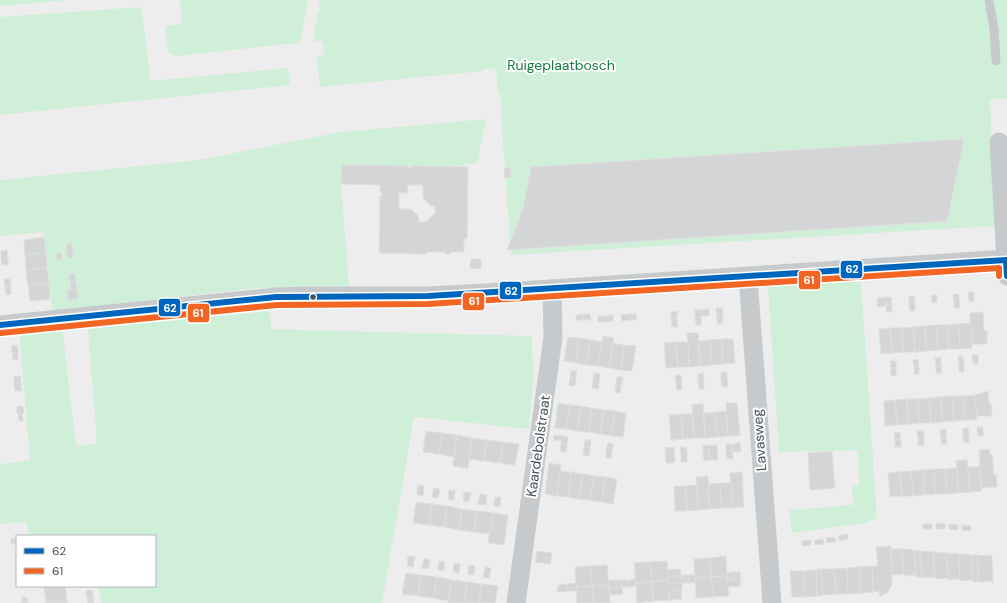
<svg xmlns="http://www.w3.org/2000/svg" width="1007" height="603" font-family="'DM Sans',sans-serif">
<style>
.green{fill:#d0efd8}
.building{fill:#d4d5d6;stroke:#dfdfe0;fill-rule:evenodd}
.lines{fill:none;stroke-linecap:round;stroke-linejoin:round}
.service{stroke:#c6cacc;stroke-width:9}
.minor{stroke:#c6cacc;stroke-width:19}
.bus-1-casing{stroke:#fff;stroke-width:9}
.bus-2-casing{stroke:#fff;stroke-width:9}
.bus-1{stroke:#0065bd;stroke-width:6}
.bus-2{stroke:#f26522;stroke-width:6}
.bus-dot{fill:#44525a;stroke:#fff;stroke-width:1.5}
.labels{text-anchor:middle;dominant-baseline:central;stroke-width:4;stroke-linejoin:round;paint-order:stroke}
.park-label{font-size:14px;fill:#137d3d;stroke:#fff}
.street-label{font-size:14px;fill:#44525a;stroke:#fff}
.line-badge{stroke:#fff;stroke-width:1.5}
.badge-label{font-size:11px;text-anchor:middle;font-weight:bold;fill:#fff}
</style>
<rect width="100%" height="100%" fill="#eeeded"/>
<!-- green -->
<g class="green">
<path d="M 0,0 L 68,0 L 0,6 Z"/>
<path d="M 180,0 L 308,0 L 301,39 L 297,43 L 178,56 L 170,54 L 168,52 L 165,26 L 180,24 L 182,19 Z"/>
<path d="M 319,0 L 1007,0 L 1007,98 L 990,100 L 995,226 L 511,255 L 501,113 L 502,112 L 500,94 L 498,94 L 496,70 L 494,70 L 493,68 L 483,69 L 484,71 L 320,87 L 317,57 L 324,55 L 323,41 L 313,42 L 318,11 L 320,10 Z"/>
<path d="M 140,7 L 142,9 L 150,81 L 288,68 L 290,85 L 0,115 L 0,17 Z"/>
<path d="M 486,119 L 477,163 L 341,182 L 349,287 L 259,288 L 52,311 L 44,232 L 0,236 L 0,180 L 198,160 L 341,132 Z"/>
<path d="M 861,281 L 877,518 L 865,523 L 792,533 L 789,510 L 853,505 L 852,486 L 859,485 L 858,450 L 779,452 L 768,287 Z"/>
<path d="M 270,311 L 271,329 L 532,336 L 533,380 L 529,429 L 414,417 L 382,603 L 101,603 L 98,586 L 155,586 L 155,536 L 29,536 L 26,522 L 0,524 L 0,464 L 28,461 L 30,458 L 19,331 L 62,326 L 76,446 L 97,443 L 88,329 Z"/>
</g>
<!-- building -->
<g class="building">
<path d="M 964,139 L 947,221 L 507,250 L 523,209 L 531,167 Z"/>
<path d="M 342,165 L 408,166 L 408,168 L 411,168 L 411,166 L 468,167 L 467,239 L 464,239 L 464,252 L 451,252 L 450,254 L 445,254 L 445,252 L 426,252 L 426,254 L 379,253 L 380,196 L 382,196 L 382,193 L 380,193 L 380,185 L 341,184 ZM 408,185 L 423,185 L 423,198 L 431,206 L 435,206 L 435,213 L 426,222 L 419,222 L 419,217 L 411,209 L 401,209 L 401,208 L 399,207 L 399,193 L 407,193 Z"/>
<path d="M 504,168 L 510,168 L 511,177 L 505,178 Z"/>
<path d="M 44,237 L 46,253 L 25,255 L 24,240 Z"/>
<path d="M 72,243 L 73,250 L 67,251 L 66,244 Z"/>
<path d="M 7,250 L 8,257 L 1,258 L 1,251 Z"/>
<path d="M 73,250 L 73,257 L 67,258 L 67,251 Z"/>
<path d="M 46,253 L 47,268 L 26,270 L 25,255 Z"/>
<path d="M 61,253 L 62,260 L 57,261 L 56,254 Z"/>
<path d="M 8,257 L 8,265 L 2,265 L 1,258 Z"/>
<path d="M 471,259 L 481,259 L 481,269 L 470,268 Z"/>
<path d="M 47,268 L 49,283 L 28,285 L 26,270 Z"/>
<path d="M 75,273 L 76,281 L 70,281 L 69,274 Z"/>
<path d="M 4,279 L 10,279 L 11,287 L 5,287 Z"/>
<path d="M 70,281 L 76,281 L 77,288 L 71,289 Z"/>
<path d="M 49,283 L 50,299 L 30,301 L 28,285 Z"/>
<path d="M 5,287 L 11,287 L 11,294 L 6,295 Z"/>
<path d="M 77,288 L 78,299 L 68,300 L 67,292 L 72,289 Z"/>
<path d="M 968,292 L 974,292 L 974,301 L 969,302 Z"/>
<path d="M 953,294 L 959,294 L 959,301 L 954,301 Z"/>
<path d="M 931,295 L 937,295 L 937,302 L 932,303 Z"/>
<path d="M 909,296 L 914,296 L 915,303 L 909,303 Z"/>
<path d="M 888,297 L 886,298 L 886,306 L 877,307 L 877,298 Z"/>
<path d="M 891,297 L 892,305 L 886,305 L 886,298 Z"/>
<path d="M 954,301 L 959,301 L 960,308 L 954,308 Z"/>
<path d="M 909,303 L 915,303 L 915,311 L 910,311 Z"/>
<path d="M 886,305 L 892,305 L 892,312 L 887,312 Z"/>
<path d="M 716,308 L 722,308 L 723,316 L 717,316 Z"/>
<path d="M 709,309 L 709,316 L 701,316 L 700,310 Z"/>
<path d="M 695,310 L 700,310 L 701,317 L 695,318 Z"/>
<path d="M 677,311 L 677,319 L 671,319 L 671,312 Z"/>
<path d="M 983,312 L 984,331 L 987,331 L 987,344 L 972,344 L 970,313 Z"/>
<path d="M 583,314 L 590,314 L 591,320 L 583,320 Z"/>
<path d="M 583,314 L 583,320 L 576,320 L 576,315 Z"/>
<path d="M 629,314 L 636,314 L 637,320 L 629,320 Z"/>
<path d="M 629,314 L 629,320 L 622,321 L 621,315 Z"/>
<path d="M 613,315 L 613,321 L 606,322 L 605,316 Z"/>
<path d="M 598,316 L 605,316 L 606,322 L 598,322 Z"/>
<path d="M 717,316 L 723,316 L 723,323 L 717,324 Z"/>
<path d="M 701,317 L 701,325 L 696,325 L 695,318 Z"/>
<path d="M 671,319 L 677,319 L 678,327 L 672,327 Z"/>
<path d="M 971,323 L 972,348 L 960,349 L 959,324 Z"/>
<path d="M 959,324 L 960,349 L 949,349 L 947,325 Z"/>
<path d="M 936,325 L 947,325 L 949,349 L 938,350 Z"/>
<path d="M 936,325 L 938,350 L 926,351 L 925,326 Z"/>
<path d="M 925,326 L 926,351 L 915,352 L 913,327 Z"/>
<path d="M 913,327 L 915,352 L 903,352 L 902,328 Z"/>
<path d="M 890,328 L 902,328 L 903,352 L 892,353 Z"/>
<path d="M 890,328 L 892,353 L 881,354 L 879,329 Z"/>
<path d="M 687,333 L 698,333 L 700,366 L 689,367 Z"/>
<path d="M 603,336 L 614,338 L 609,368 L 598,366 Z"/>
<path d="M 568,337 L 579,338 L 576,363 L 564,361 Z"/>
<path d="M 579,338 L 590,340 L 587,365 L 576,363 Z"/>
<path d="M 722,339 L 723,364 L 712,365 L 710,340 Z"/>
<path d="M 722,339 L 733,339 L 735,363 L 723,364 Z"/>
<path d="M 590,340 L 602,342 L 598,366 L 587,365 Z"/>
<path d="M 710,340 L 712,365 L 700,366 L 699,341 Z"/>
<path d="M 676,342 L 678,367 L 666,368 L 664,343 Z"/>
<path d="M 676,342 L 688,342 L 689,367 L 678,367 Z"/>
<path d="M 613,343 L 624,345 L 621,370 L 609,368 Z"/>
<path d="M 17,345 L 18,353 L 12,353 L 11,346 Z"/>
<path d="M 624,345 L 636,346 L 632,371 L 621,370 Z"/>
<path d="M 12,353 L 18,353 L 18,360 L 13,360 Z"/>
<path d="M 972,355 L 978,355 L 978,364 L 973,364 Z"/>
<path d="M 958,356 L 963,356 L 964,364 L 959,364 Z"/>
<path d="M 935,358 L 941,358 L 941,365 L 936,366 Z"/>
<path d="M 918,359 L 919,367 L 914,367 L 913,360 Z"/>
<path d="M 890,361 L 896,361 L 896,368 L 891,368 Z"/>
<rect x="959" y="364" width="5" height="8"/>
<path d="M 941,365 L 942,373 L 936,373 L 936,366 Z"/>
<rect x="914" y="367" width="5" height="7"/>
<path d="M 891,368 L 896,368 L 896,375 L 891,376 Z"/>
<path d="M 571,370 L 577,371 L 576,378 L 570,378 Z"/>
<path d="M 721,372 L 727,372 L 727,379 L 721,380 Z"/>
<path d="M 594,373 L 600,374 L 599,382 L 593,381 Z"/>
<path d="M 703,373 L 704,381 L 698,381 L 698,374 Z"/>
<path d="M 675,375 L 681,375 L 682,382 L 676,383 Z"/>
<path d="M 14,376 L 20,376 L 21,383 L 14,383 Z"/>
<path d="M 617,377 L 623,377 L 621,385 L 616,384 Z"/>
<path d="M 570,378 L 576,378 L 575,386 L 569,385 Z"/>
<path d="M 727,379 L 728,387 L 722,387 L 721,380 Z"/>
<path d="M 593,381 L 599,382 L 598,389 L 592,388 Z"/>
<path d="M 698,381 L 704,381 L 704,389 L 699,389 Z"/>
<path d="M 682,382 L 682,390 L 677,390 L 676,383 Z"/>
<path d="M 14,383 L 21,383 L 22,391 L 15,391 Z"/>
<path d="M 616,384 L 621,385 L 620,393 L 615,392 Z"/>
<path d="M 988,391 L 989,403 L 991,403 L 992,416 L 977,416 L 975,395 Z"/>
<path d="M 975,395 L 977,420 L 965,420 L 963,396 Z"/>
<path d="M 952,396 L 963,396 L 965,420 L 954,421 Z"/>
<path d="M 952,396 L 954,421 L 942,422 L 941,397 Z"/>
<path d="M 941,397 L 942,422 L 931,423 L 929,398 Z"/>
<path d="M 929,398 L 931,423 L 919,423 L 918,399 Z"/>
<path d="M 907,399 L 908,424 L 897,425 L 895,400 Z"/>
<path d="M 907,399 L 918,399 L 919,423 L 908,424 Z"/>
<path d="M 895,400 L 897,425 L 885,426 L 884,401 Z"/>
<path d="M 558,403 L 570,405 L 566,429 L 555,428 Z"/>
<path d="M 726,403 L 737,403 L 740,435 L 728,436 Z"/>
<path d="M 703,404 L 705,438 L 694,438 L 692,405 Z"/>
<path d="M 570,405 L 581,406 L 577,431 L 566,429 Z"/>
<path d="M 17,406 L 23,406 L 24,413 L 17,414 Z"/>
<path d="M 581,406 L 592,408 L 589,432 L 577,431 Z"/>
<path d="M 592,408 L 604,410 L 600,434 L 589,432 Z"/>
<path d="M 604,410 L 615,411 L 611,436 L 600,434 Z"/>
<path d="M 615,411 L 626,413 L 623,437 L 611,436 Z"/>
<path d="M 726,411 L 728,436 L 717,437 L 715,412 Z"/>
<path d="M 715,412 L 717,437 L 705,438 L 704,413 Z"/>
<path d="M 22,413 L 23,421 L 19,421 L 18,414 Z"/>
<path d="M 681,414 L 683,439 L 671,440 L 669,415 Z"/>
<path d="M 681,414 L 692,414 L 694,438 L 683,439 Z"/>
<path d="M 977,427 L 983,427 L 983,436 L 978,436 Z"/>
<path d="M 963,428 L 968,428 L 969,435 L 963,436 Z"/>
<path d="M 946,429 L 946,437 L 941,437 L 940,430 Z"/>
<path d="M 426,431 L 442,433 L 439,454 L 423,452 Z"/>
<path d="M 917,431 L 923,431 L 924,438 L 918,438 Z"/>
<path d="M 900,432 L 901,440 L 895,440 L 894,433 Z"/>
<path d="M 442,433 L 457,435 L 454,457 L 439,454 Z"/>
<path d="M 457,435 L 472,438 L 468,468 L 453,466 Z"/>
<path d="M 554,435 L 563,436 L 562,441 L 553,440 Z"/>
<path d="M 969,435 L 969,443 L 964,443 L 963,436 Z"/>
<path d="M 563,436 L 568,437 L 567,445 L 561,444 Z"/>
<path d="M 941,437 L 946,437 L 947,444 L 941,444 Z"/>
<path d="M 472,438 L 487,440 L 484,461 L 469,459 Z"/>
<path d="M 918,438 L 924,438 L 924,445 L 918,446 Z"/>
<path d="M 487,440 L 503,442 L 500,463 L 484,461 Z"/>
<path d="M 585,440 L 591,440 L 590,448 L 584,447 Z"/>
<rect x="895" y="440" width="6" height="7"/>
<path d="M 503,442 L 519,444 L 515,465 L 500,463 Z"/>
<path d="M 608,443 L 613,444 L 612,451 L 606,450 Z"/>
<path d="M 740,443 L 741,452 L 732,452 L 732,444 Z"/>
<path d="M 561,444 L 567,445 L 566,452 L 560,451 Z"/>
<path d="M 726,444 L 732,444 L 732,451 L 726,452 Z"/>
<path d="M 709,445 L 709,453 L 703,453 L 703,446 Z"/>
<path d="M 709,445 L 717,445 L 718,460 L 710,460 Z"/>
<path d="M 584,447 L 590,448 L 589,456 L 583,455 Z"/>
<path d="M 674,447 L 675,463 L 666,463 L 665,448 Z"/>
<path d="M 680,447 L 686,447 L 687,454 L 681,455 Z"/>
<path d="M 989,449 L 990,454 L 992,454 L 994,475 L 996,474 L 997,487 L 981,488 L 979,450 Z"/>
<path d="M 606,450 L 612,451 L 611,458 L 606,458 Z"/>
<path d="M 732,451 L 733,459 L 727,459 L 726,452 Z"/>
<path d="M 832,451 L 835,488 L 810,490 L 808,453 Z"/>
<path d="M 703,453 L 709,453 L 710,460 L 704,461 Z"/>
<path d="M 687,454 L 687,462 L 681,462 L 681,455 Z"/>
<path d="M 967,460 L 970,492 L 958,493 L 956,461 Z"/>
<path d="M 549,463 L 561,465 L 557,496 L 545,494 Z"/>
<path d="M 968,467 L 980,467 L 981,491 L 970,492 Z"/>
<path d="M 957,468 L 958,493 L 947,494 L 945,469 Z"/>
<path d="M 934,469 L 935,494 L 924,495 L 923,470 Z"/>
<path d="M 934,469 L 945,469 L 947,494 L 935,494 Z"/>
<path d="M 923,470 L 924,495 L 913,496 L 911,471 Z"/>
<path d="M 560,471 L 571,472 L 568,497 L 557,496 Z"/>
<path d="M 911,471 L 913,496 L 902,496 L 900,472 Z"/>
<path d="M 571,472 L 583,474 L 579,499 L 568,497 Z"/>
<path d="M 742,472 L 744,507 L 733,508 L 730,473 Z"/>
<path d="M 900,472 L 902,496 L 890,497 L 888,473 Z"/>
<path d="M 583,474 L 594,476 L 590,500 L 579,499 Z"/>
<path d="M 594,476 L 605,477 L 602,502 L 590,500 Z"/>
<path d="M 708,476 L 710,509 L 698,510 L 696,477 Z"/>
<path d="M 605,477 L 617,479 L 613,504 L 602,502 Z"/>
<path d="M 720,483 L 731,483 L 733,508 L 721,508 Z"/>
<path d="M 720,483 L 721,508 L 710,509 L 708,484 Z"/>
<path d="M 418,485 L 424,486 L 423,496 L 417,495 Z"/>
<path d="M 697,485 L 698,510 L 687,511 L 685,486 Z"/>
<path d="M 674,486 L 685,486 L 687,511 L 675,511 Z"/>
<path d="M 434,488 L 440,489 L 438,498 L 432,497 Z"/>
<path d="M 449,490 L 455,491 L 454,500 L 448,499 Z"/>
<path d="M 464,492 L 471,493 L 469,502 L 463,501 Z"/>
<path d="M 480,494 L 487,495 L 486,505 L 478,504 Z"/>
<path d="M 495,497 L 501,497 L 500,507 L 494,506 Z"/>
<path d="M 416,502 L 432,504 L 429,525 L 413,523 Z"/>
<path d="M 432,504 L 447,506 L 444,527 L 429,525 Z"/>
<path d="M 447,506 L 462,509 L 459,530 L 444,527 Z"/>
<path d="M 462,509 L 477,511 L 474,532 L 459,530 Z"/>
<path d="M 477,511 L 493,513 L 490,534 L 474,532 Z"/>
<path d="M 493,513 L 508,515 L 504,545 L 488,543 Z"/>
<path d="M 936,523 L 945,524 L 945,529 L 936,529 Z"/>
<rect x="923" y="524" width="9" height="5"/>
<path d="M 949,524 L 958,525 L 958,530 L 949,529 Z"/>
<path d="M 962,525 L 971,526 L 971,531 L 962,530 Z"/>
<path d="M 847,534 L 848,539 L 840,541 L 838,536 Z"/>
<path d="M 835,537 L 836,542 L 827,543 L 826,538 Z"/>
<path d="M 16,538 L 16,544 L 11,544 L 11,539 Z"/>
<path d="M 823,539 L 824,544 L 815,545 L 814,540 Z"/>
<path d="M 811,540 L 811,545 L 802,546 L 802,541 Z"/>
<path d="M 891,546 L 892,585 L 888,592 L 880,597 L 879,591 L 873,592 L 872,566 L 878,566 L 876,547 Z"/>
<path d="M 891,549 L 902,549 L 903,574 L 892,575 Z"/>
<path d="M 902,549 L 914,550 L 916,575 L 904,576 Z"/>
<path d="M 914,550 L 920,551 L 922,577 L 916,577 Z"/>
<path d="M 537,551 L 552,553 L 550,564 L 535,562 Z"/>
<path d="M 920,551 L 933,552 L 935,577 L 922,578 Z"/>
<path d="M 933,552 L 946,553 L 948,578 L 935,579 Z"/>
<path d="M 946,553 L 959,554 L 960,579 L 948,580 Z"/>
<path d="M 959,554 L 971,555 L 973,580 L 960,581 Z"/>
<path d="M 971,555 L 977,555 L 979,581 L 973,582 Z"/>
<path d="M 977,555 L 992,556 L 993,583 L 992,583 L 992,581 L 979,582 Z"/>
<path d="M 408,556 L 415,557 L 413,567 L 407,566 Z"/>
<path d="M 726,556 L 727,576 L 711,577 L 710,558 Z"/>
<path d="M 710,558 L 711,577 L 695,578 L 694,559 Z"/>
<path d="M 424,559 L 430,559 L 428,569 L 422,568 Z"/>
<path d="M 439,561 L 445,562 L 444,571 L 438,570 Z"/>
<path d="M 667,561 L 668,580 L 652,582 L 650,562 Z"/>
<path d="M 650,562 L 652,582 L 636,583 L 634,563 Z"/>
<path d="M 454,563 L 460,564 L 459,573 L 453,572 Z"/>
<path d="M 469,565 L 475,566 L 474,575 L 468,575 Z"/>
<path d="M 607,565 L 609,585 L 592,586 L 591,566 Z"/>
<path d="M 591,566 L 592,586 L 576,587 L 575,567 Z"/>
<path d="M 872,566 L 873,592 L 861,593 L 859,567 Z"/>
<path d="M 485,567 L 491,568 L 489,578 L 483,577 Z"/>
<path d="M 859,567 L 861,593 L 848,594 L 847,568 Z"/>
<path d="M 847,568 L 848,594 L 836,594 L 834,569 Z"/>
<path d="M 680,569 L 681,576 L 668,577 L 667,570 Z"/>
<path d="M 821,569 L 834,569 L 836,594 L 823,595 Z"/>
<path d="M 821,569 L 823,595 L 817,596 L 816,570 Z"/>
<path d="M 816,570 L 817,596 L 805,597 L 803,571 Z"/>
<path d="M 790,571 L 803,571 L 805,597 L 792,597 Z"/>
<path d="M 734,572 L 740,572 L 741,579 L 734,579 Z"/>
<path d="M 734,572 L 734,579 L 727,580 L 727,573 Z"/>
<path d="M 406,573 L 421,575 L 418,596 L 402,594 Z"/>
<path d="M 421,575 L 437,577 L 433,598 L 418,596 Z"/>
<path d="M 688,575 L 689,583 L 682,583 L 681,576 Z"/>
<path d="M 688,575 L 695,575 L 695,582 L 689,583 Z"/>
<path d="M 674,576 L 681,576 L 682,583 L 675,584 Z"/>
<path d="M 674,576 L 675,584 L 668,584 L 668,577 Z"/>
<path d="M 727,576 L 729,596 L 713,597 L 711,577 Z"/>
<path d="M 437,577 L 452,580 L 449,601 L 433,598 Z"/>
<path d="M 711,577 L 713,597 L 696,598 L 695,578 Z"/>
<path d="M 635,579 L 636,586 L 629,587 L 629,580 Z"/>
<path d="M 740,579 L 741,586 L 728,587 L 727,580 Z"/>
<path d="M 452,580 L 467,582 L 464,603 L 448,603 Z"/>
<path d="M 615,580 L 622,580 L 622,587 L 616,588 Z"/>
<path d="M 615,580 L 616,588 L 609,588 L 608,581 Z"/>
<rect x="622" y="580" width="7" height="7"/>
<path d="M 668,580 L 668,584 L 682,583 L 682,590 L 669,591 L 669,600 L 653,601 L 652,582 Z"/>
<path d="M 467,582 L 482,584 L 479,603 L 464,603 Z"/>
<path d="M 652,582 L 653,601 L 637,603 L 636,583 Z"/>
<path d="M 576,583 L 577,591 L 568,591 L 567,584 Z"/>
<path d="M 482,584 L 498,586 L 495,603 L 479,603 Z"/>
<path d="M 567,584 L 568,591 L 557,592 L 558,585 Z"/>
<path d="M 609,585 L 610,603 L 594,603 L 592,586 Z"/>
<path d="M 54,586 L 65,586 L 67,600 L 46,602 L 44,587 Z"/>
<path d="M 592,586 L 594,603 L 577,603 L 576,587 Z"/>
<path d="M 622,587 L 623,594 L 609,595 L 609,588 Z"/>
<path d="M 92,590 L 93,597 L 87,598 L 86,591 Z"/>
<path d="M 681,590 L 682,599 L 669,600 L 669,591 Z"/>
<path d="M 22,597 L 27,597 L 28,603 L 22,603 Z"/>
<path d="M 93,597 L 94,603 L 88,603 L 87,598 Z"/>
<path d="M 67,600 L 67,603 L 46,603 L 46,602 Z"/>
</g>
<g class="lines">
<!-- service -->
<path class="service" d="M 989,0 L 994,29 L 996,61"/>
<!-- minor -->
<g class="minor">
<path d="M 999,142 L 1007,276"/>
<path d="M 748,277 L 772,603"/>
<path d="M 0,325 L 276,297 L 310,296 L 428,296 L 503,292 L 1007,259"/>
<path d="M 516,603 L 553,337 L 552,289"/>
</g>
<!-- bus-1 casing -->
<g class="bus-1-casing">
<path id="bus-1" d="M 0,325 L 276,297 L 428,296 L 1006,260 L 1007,276"/>
</g>
<!-- bus-2 casing -->
<g class="bus-2-casing">
<path id="bus-2" d="M 1,333 L 277,305 L 428,304 L 999,268 L 999,276"/>
</g>
<!-- bus-1 -->
<use href="#bus-1" class="bus-1"/>
<!-- bus-2 -->
<use href="#bus-2" class="bus-2"/>
</g>
<!-- markers -->
<circle class="bus-dot" cx="313" cy="297" r="3.5"/>
<g class="labels">
<!-- park labels -->
<g class="park-label">
<text x="561" y="65">Ruigeplaatbosch</text>
</g>
<!-- street labels -->
<g class="street-label">
<text transform="translate(759 440) rotate(-94)">Lavasweg</text>
<text transform="translate(538 446) rotate(-82)">Kaardebolstraat</text>
</g>
</g>
<g class="line-badge">
<rect x="840" y="260" width="23" height="19" rx="4" fill="#0065bd"/>
<rect x="798" y="270" width="23" height="20" rx="4" fill="#f26522"/>
<rect x="499" y="281" width="23" height="19" rx="4" fill="#0065bd"/>
<rect x="462" y="292" width="23" height="19" rx="4" fill="#f26522"/>
<rect x="158" y="298" width="23" height="19" rx="4" fill="#0065bd"/>
<rect x="187" y="303" width="23" height="20" rx="4" fill="#f26522"/>
</g>
<g class="badge-label">
<text x="852" y="273">62</text>
<text x="809" y="284">61</text>
<text x="511" y="295">62</text>
<text x="474" y="305">61</text>
<text x="170" y="312">62</text>
<text x="198" y="317">61</text>
</g>
<!-- legend -->
<rect x="16" y="535" width="140" height="52" fill="#ffffff" stroke="#b4babd"/>
<rect x="24" y="548" width="20" height="6" fill="#0065bd" stroke="#b4babd"/>
<text x="52" y="555" font-size="12" fill="#44525a">62</text>
<rect x="24" y="568" width="20" height="6" fill="#f26522" stroke="#b4babd"/>
<text x="52" y="575" font-size="12" fill="#44525a">61</text>
</svg>
